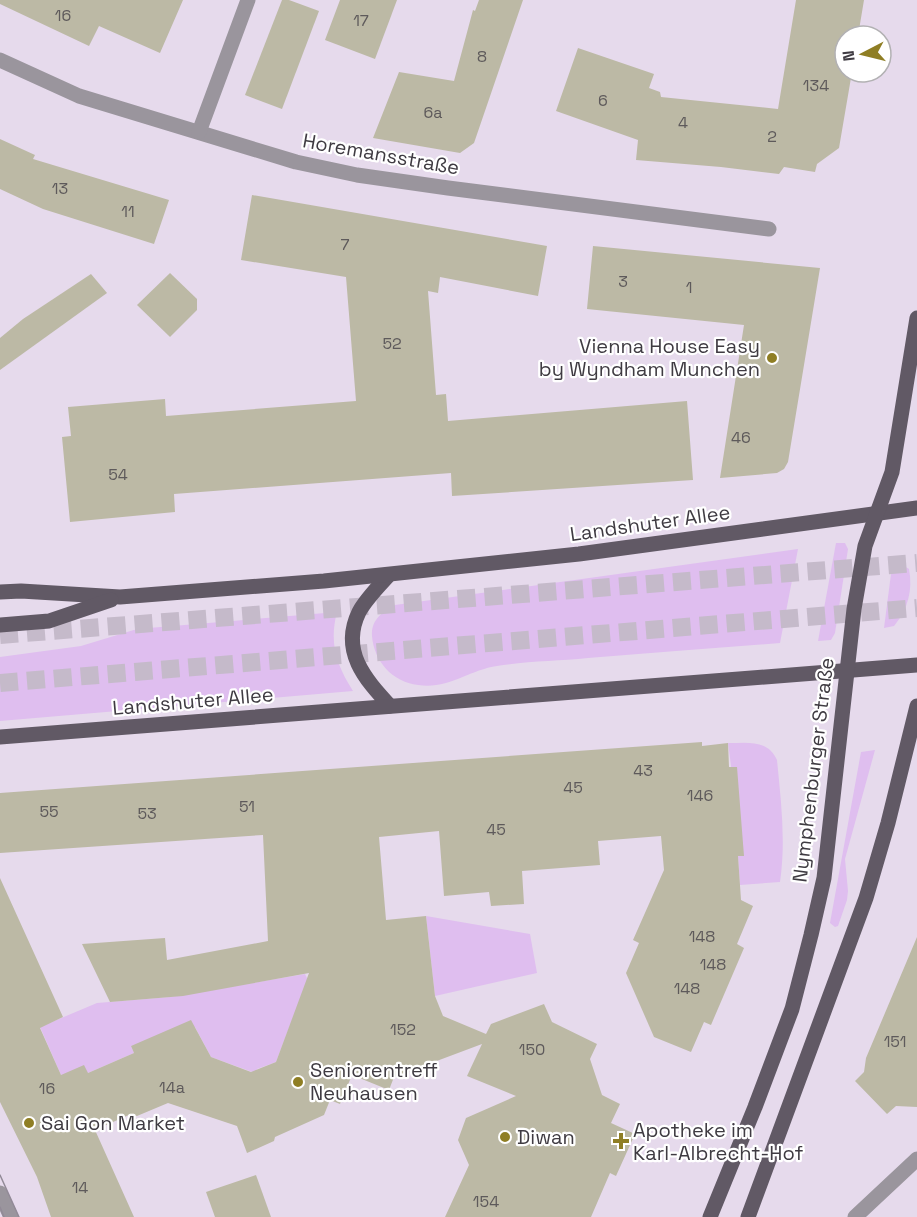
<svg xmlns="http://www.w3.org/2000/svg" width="917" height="1217" font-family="'Space Grotesk',sans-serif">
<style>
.green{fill:#dfbeef}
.building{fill:#bcb9a5}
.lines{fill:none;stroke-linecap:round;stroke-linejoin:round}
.highway-tunnel{stroke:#c5baca;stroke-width:18;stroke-dasharray:18 9;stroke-linecap:butt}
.minor{stroke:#9a959d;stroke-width:15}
.major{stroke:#615965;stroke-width:15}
.tram{stroke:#928a97;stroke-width:1.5}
.poi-dot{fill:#8f7e24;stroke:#fff;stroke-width:2}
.labels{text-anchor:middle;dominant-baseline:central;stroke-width:4.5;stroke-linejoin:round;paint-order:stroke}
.number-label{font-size:16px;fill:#5e5a5b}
.street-label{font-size:20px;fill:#3f3b42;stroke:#fff}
.poi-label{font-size:20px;fill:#3f3b42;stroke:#fff;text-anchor:start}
</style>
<rect width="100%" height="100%" fill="#e6daec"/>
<!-- green -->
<g class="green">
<path d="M 836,543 L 845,543 L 848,549 L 835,633 L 831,640 L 818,641 Z"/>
<path d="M 798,549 L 780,643 C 716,648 652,653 588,658 C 558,661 527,661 497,666 C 469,670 447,690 418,685 C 392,682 374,661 372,636 C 371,620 382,612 395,605 Z"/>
<path d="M 904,566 L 909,569 C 913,590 908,609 894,626 L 884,628 L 891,574 L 898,567 Z"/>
<path d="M 337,612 C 329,643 336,664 353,691 L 0,721 L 0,657 L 81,646 L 137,629 Z"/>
<path d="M 728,743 C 747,743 768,739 777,760 C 781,801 786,841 780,882 L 740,885 L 738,856 L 743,856 Z"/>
<path d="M 875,750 L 845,859 L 848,891 L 847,900 L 838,926 L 835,927 L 830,923 L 861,752 Z"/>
<path d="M 426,916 L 530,934 L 537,973 L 435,996 Z"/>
<path d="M 305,974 L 331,1028 L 310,1033 L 290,1025 L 276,1062 L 257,1069 L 255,1073 L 211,1057 L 195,1027 L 159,1041 L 131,1046 L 134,1053 L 88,1073 L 61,1075 L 40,1027 L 97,1003 L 170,997 Z"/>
</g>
<!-- building -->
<g class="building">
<path d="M 0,0 L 183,0 L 160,53 L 99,26 L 89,46 L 0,4 Z"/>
<path d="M 282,0 L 289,0 L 319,11 L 282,109 L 245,95 Z"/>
<path d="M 340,0 L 397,0 L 375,59 L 325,40 Z"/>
<path d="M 479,0 L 523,0 L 474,143 L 460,153 L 373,138 L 399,72 L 454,81 L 473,10 L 475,11 Z"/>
<path d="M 796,0 L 864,0 L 858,36 L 845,36 L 845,72 L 852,72 L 839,148 L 817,164 L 815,172 L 784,167 L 779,174 L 721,167 L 636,160 L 638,140 L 556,111 L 578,48 L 654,74 L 649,88 L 660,92 L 661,97 L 778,109 Z"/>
<path d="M 0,139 L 35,155 L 33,159 L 169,200 L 154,244 L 43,209 L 0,189 Z"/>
<path d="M 252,195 L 547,246 L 538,296 L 440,277 L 438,293 L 428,291 L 436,395 L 446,394 L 448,421 L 687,401 L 693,480 L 452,496 L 451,473 L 174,494 L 175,512 L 70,522 L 62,437 L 71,436 L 68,407 L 165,399 L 166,416 L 356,401 L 346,277 L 241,260 Z"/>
<path d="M 593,246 L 820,268 L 788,462 L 784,469 L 777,473 L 720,478 L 744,325 L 587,309 Z"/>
<path d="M 170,273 L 197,299 L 197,310 L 170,337 L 137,305 Z"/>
<path d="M 91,274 L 107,293 L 0,370 L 0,338 L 23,319 Z"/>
<path d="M 702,742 L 702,746 L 728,743 L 729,767 L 737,767 L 744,856 L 738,856 L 741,900 L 753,906 L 737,944 L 744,948 L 711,1025 L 704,1022 L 691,1052 L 654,1037 L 626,973 L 639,943 L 633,940 L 664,870 L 661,836 L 598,841 L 600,865 L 522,871 L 524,904 L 491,906 L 489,892 L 444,896 L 439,831 L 379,837 L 386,920 L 426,916 L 435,996 L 443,1016 L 486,1034 L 491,1024 L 544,1004 L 552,1022 L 597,1044 L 590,1059 L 602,1095 L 620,1104 L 611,1123 L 635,1134 L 616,1176 L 610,1173 L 591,1217 L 445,1217 L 469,1165 L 458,1140 L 466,1118 L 516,1096 L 467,1076 L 482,1044 L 394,1077 L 389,1090 L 352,1075 L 340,1104 L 330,1100 L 324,1115 L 275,1137 L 274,1141 L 247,1153 L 237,1126 L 168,1103 L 137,1116 L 131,1114 L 95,1130 L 134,1217 L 51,1217 L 37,1177 L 0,1102 L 0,878 L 63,1017 L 40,1028 L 61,1075 L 84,1065 L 88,1073 L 134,1053 L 131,1046 L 191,1020 L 211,1057 L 251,1072 L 276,1062 L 309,973 L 183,996 L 110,1002 L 82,944 L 165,938 L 167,960 L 268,941 L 263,835 L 0,853 L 0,793 Z"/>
<path d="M 917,937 L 917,1107 L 896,1106 L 887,1114 L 855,1081 L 864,1072 L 866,1058 Z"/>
<path d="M 256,1175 L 271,1217 L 215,1217 L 206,1192 Z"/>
</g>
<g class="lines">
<!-- highway-tunnel -->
<g class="highway-tunnel">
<path d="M 0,635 L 917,563"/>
<path d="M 0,683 L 917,608"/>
</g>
<!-- minor -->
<g class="minor">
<path d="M 0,60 L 79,96 L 296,162 L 357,175 L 448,188 L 769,229"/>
<path d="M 199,132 L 248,0"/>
<path d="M 0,1193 L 11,1217"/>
<path d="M 855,1217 L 917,1159"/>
</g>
<!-- major -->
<g class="major">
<path d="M 389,575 C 379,586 366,599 359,612 C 340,651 365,679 390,706"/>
<path d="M 0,592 L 21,591 L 120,597 L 324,581 L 579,554 L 917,508"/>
<path d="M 0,625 L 49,621 L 111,600"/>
<path d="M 0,737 L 917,665"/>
<path d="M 710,1217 L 755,1107 L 792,1009 L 811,935 L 824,878 L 854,609 L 865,546 L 892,472 L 917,318"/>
<path d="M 748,1217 L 866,898 L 888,823 L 917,706"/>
</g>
<!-- tram -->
<g class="tram">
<path d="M 0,1175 L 19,1217"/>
<path d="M 0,1207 L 4,1217"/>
</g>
</g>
<!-- markers -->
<g class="poi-dot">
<circle cx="772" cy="358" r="6"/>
<circle cx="298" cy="1082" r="6"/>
<circle cx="29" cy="1123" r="6"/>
<circle cx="505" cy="1137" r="6"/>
<path d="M618 1132h6v6h6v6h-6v6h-6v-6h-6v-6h6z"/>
</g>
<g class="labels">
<!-- number labels -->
<g class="number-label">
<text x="63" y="15">16</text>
<text x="361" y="20">17</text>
<text x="482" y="56">8</text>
<text x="816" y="85">134</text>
<text x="603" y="100">6</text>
<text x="433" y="112">6a</text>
<text x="683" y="122">4</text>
<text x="772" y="136">2</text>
<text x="60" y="188">13</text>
<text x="128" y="211">11</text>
<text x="345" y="244">7</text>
<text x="623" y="281">3</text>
<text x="689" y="287">1</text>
<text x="392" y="343">52</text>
<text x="741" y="437">46</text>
<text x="118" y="474">54</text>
<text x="643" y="770">43</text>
<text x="573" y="787">45</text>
<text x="700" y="795">146</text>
<text x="247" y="806">51</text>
<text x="49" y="811">55</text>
<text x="147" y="813">53</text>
<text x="496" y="829">45</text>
<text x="702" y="936">148</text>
<text x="713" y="964">148</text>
<text x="687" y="988">148</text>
<text x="403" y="1029">152</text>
<text x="895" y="1041">151</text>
<text x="532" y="1049">150</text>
<text x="172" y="1087">14a</text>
<text x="47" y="1088">16</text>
<text x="80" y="1187">14</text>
<text x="486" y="1201">154</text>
</g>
<!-- street labels -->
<g class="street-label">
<text transform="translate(381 154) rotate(10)">Horemansstraße</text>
<text transform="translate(650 523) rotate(-8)">Landshuter Allee</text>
<text transform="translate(193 701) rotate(-5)">Landshuter Allee</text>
<text transform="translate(813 770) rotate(-83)">Nymphenburger Straße</text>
</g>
<!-- poi labels -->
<g class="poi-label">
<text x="760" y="346" text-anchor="end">Vienna House Easy<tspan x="760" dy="23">by Wyndham Munchen</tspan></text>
<text x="310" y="1070">Seniorentreff<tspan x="310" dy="23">Neuhausen</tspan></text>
<text x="41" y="1123">Sai Gon Market</text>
<text x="633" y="1130">Apotheke im<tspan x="633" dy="23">Karl-Albrecht-Hof</tspan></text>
<text x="517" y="1137">Diwan</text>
</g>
</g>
<!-- north arrow -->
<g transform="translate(863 54) rotate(263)"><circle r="28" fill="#ffffff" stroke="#b2b1b3" stroke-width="1.5"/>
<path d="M0-4.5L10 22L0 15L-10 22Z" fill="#8f7e24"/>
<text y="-9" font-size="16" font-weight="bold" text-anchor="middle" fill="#3f3b42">N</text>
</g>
</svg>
